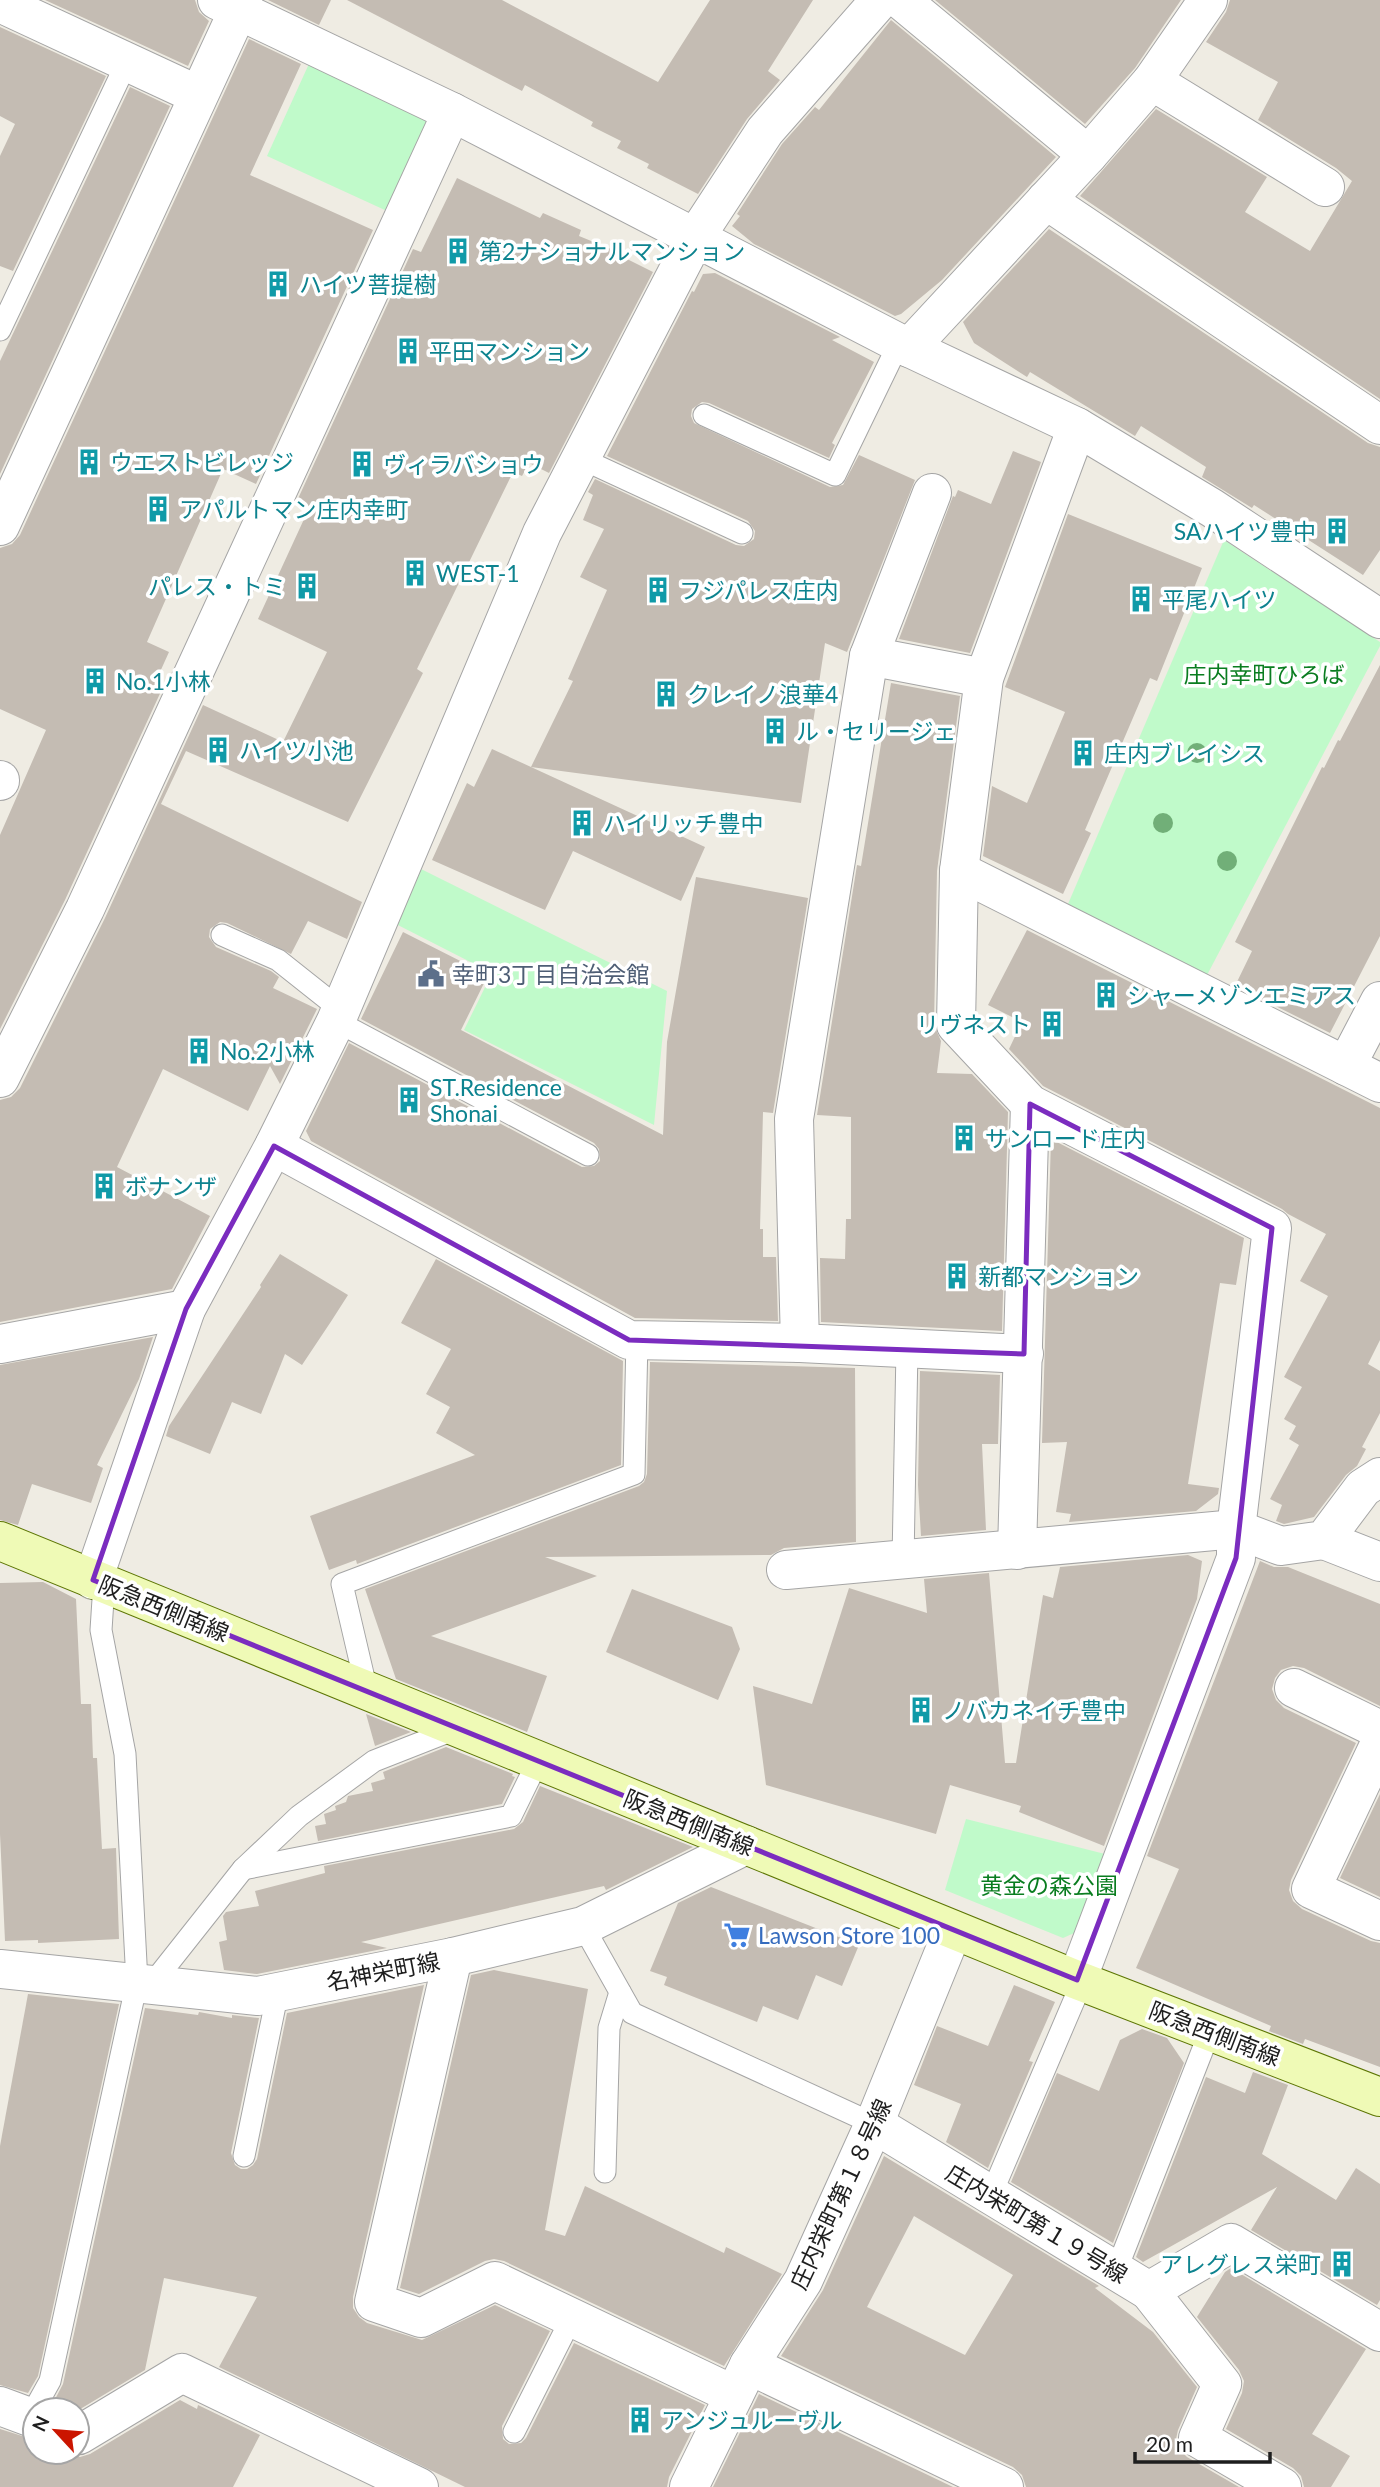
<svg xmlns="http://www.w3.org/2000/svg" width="1380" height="2487" font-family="Lato,'Noto Sans JP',sans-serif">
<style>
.park{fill:#c0faca}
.building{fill:#c4bcb3;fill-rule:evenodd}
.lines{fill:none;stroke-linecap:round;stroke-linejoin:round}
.lane-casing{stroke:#a5a5a5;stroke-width:23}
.street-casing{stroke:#a5a5a5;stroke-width:40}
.secondary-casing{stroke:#5d7604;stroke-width:40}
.lane{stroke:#fff;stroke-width:21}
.street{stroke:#fff;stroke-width:38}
.secondary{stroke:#effab6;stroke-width:38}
.tree{fill:#71af78}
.marked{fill:none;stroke:#7b2cbf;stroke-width:5;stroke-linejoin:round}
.labels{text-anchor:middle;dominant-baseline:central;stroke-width:7;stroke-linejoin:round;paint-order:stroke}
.culture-label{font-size:23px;fill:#0d838f;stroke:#fff;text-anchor:start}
.park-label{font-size:23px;fill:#0a7d20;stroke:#fff}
.service-label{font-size:23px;fill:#4e5e75;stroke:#fff;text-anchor:start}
.street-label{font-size:23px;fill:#1e1e1e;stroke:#fff}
.shop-label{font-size:23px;fill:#366cbe;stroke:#fff;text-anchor:start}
</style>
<rect width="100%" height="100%" fill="#efece3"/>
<!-- park -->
<g class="park">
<path d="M 313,55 L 419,107 L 429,124 L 387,211 L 267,156 Z"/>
<path d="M 1224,540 L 1380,642 L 1380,646 L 1206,977 L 1068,904 Z"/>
<path d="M 417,867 L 667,991 L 654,1125 L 464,1030 L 492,973 L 390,921 Z"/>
<path d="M 966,1819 L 1109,1855 L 1081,1930 L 1063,1938 L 945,1890 Z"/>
</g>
<!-- building -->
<g class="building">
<path d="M 45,0 L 195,0 L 199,12 L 209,21 L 188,66 Z"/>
<path d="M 268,0 L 331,0 L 319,25 Z"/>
<path d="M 347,0 L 502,0 L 658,82 L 710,0 L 813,0 L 768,71 L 780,80 L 747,119 L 698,194 L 647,168 L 649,164 L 617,148 L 621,141 L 591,126 L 593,122 L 525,85 L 522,91 Z"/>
<path d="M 935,0 L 1181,0 L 1135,68 L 1085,124 Z"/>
<path d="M 1230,0 L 1380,0 L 1380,399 L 1080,196 L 1156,109 L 1267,177 L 1245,212 L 1310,251 L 1352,181 L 1336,168 L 1258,120 L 1278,82 L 1206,42 L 1226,12 Z"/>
<path d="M 891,20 L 1056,157 L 942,280 L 901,314 L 895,316 L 754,244 L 732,226 L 740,216 L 737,214 L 782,144 L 815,107 L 819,110 Z"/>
<path d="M 0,27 L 106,76 L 13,271 L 0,266 L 0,156 L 15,124 L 0,116 Z"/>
<path d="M 249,39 L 301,64 L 250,175 L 373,230 L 256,484 L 223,469 L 147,642 L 169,652 L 155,683 L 163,687 L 65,900 L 0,1029 L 0,835 L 46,730 L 0,709 L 0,548 L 12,544 L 20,535 Z"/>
<path d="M 130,87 L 170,106 L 0,474 L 0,361 Z"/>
<path d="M 457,178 L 540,218 L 543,213 L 581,230 L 579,236 L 628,256 L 627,259 L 653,272 L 549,473 L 529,463 L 522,476 L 513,472 L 417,669 L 423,673 L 348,822 L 186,751 L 161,804 L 362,902 L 347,939 L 308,921 L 291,954 L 227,923 L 220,922 L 210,929 L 209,937 L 216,947 L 271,971 L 279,977 L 273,988 L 317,1009 L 280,1084 L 270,1066 L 248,1111 L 163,1069 L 117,1167 L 210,1216 L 172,1289 L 0,1322 L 0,1100 L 11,1097 L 20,1088 L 105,918 L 203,705 L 283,742 L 327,652 L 258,619 L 305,517 L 307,508 L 296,503 L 413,249 L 421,252 Z"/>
<path d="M 1049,229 L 1368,443 L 1380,447 L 1380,550 L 1363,575 L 1254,505 L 1252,508 L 1202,477 L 1206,467 L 1141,426 L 1135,436 L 1030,372 L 1027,377 L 974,343 L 963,322 Z"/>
<path d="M 715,273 L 840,337 L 832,340 L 874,362 L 832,443 L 835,445 L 829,458 L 709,403 L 702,402 L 692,409 L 691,416 L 694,423 L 830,487 L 843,485 L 859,455 L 915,480 L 847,652 L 825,643 L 801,803 L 531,767 L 705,847 L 681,901 L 573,851 L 545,910 L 432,860 L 467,783 L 474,787 L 492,749 L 531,767 L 573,681 L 568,679 L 607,590 L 580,577 L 604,529 L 583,520 L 593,495 L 588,492 L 595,479 L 736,545 L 744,546 L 754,539 L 755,531 L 748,521 L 607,456 L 692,291 L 694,292 L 703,274 Z"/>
<path d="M 1013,451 L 1041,462 L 970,653 L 899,639 L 953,496 L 955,497 L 958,490 L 991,504 Z"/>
<path d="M 1068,514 L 1202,568 L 1157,681 L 1150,678 L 1085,830 L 1091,833 L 1063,894 L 983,856 L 992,786 L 1027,803 L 1065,712 L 1005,687 Z"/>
<path d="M 1380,665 L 1380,936 L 1330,1033 L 1235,986 L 1252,951 L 1235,942 L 1322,767 L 1324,768 L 1338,740 L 1340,741 Z"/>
<path d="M 891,683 L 960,696 L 937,871 L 934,1025 L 941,1041 L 937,1073 L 972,1074 L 1008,1112 L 1002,1331 L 821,1322 L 820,1258 L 845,1259 L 846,1219 L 851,1219 L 851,1117 L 817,1115 L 857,865 L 861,866 Z"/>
<path d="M 696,877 L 808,898 L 773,1113 L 763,1112 L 760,1229 L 763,1229 L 763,1257 L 776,1257 L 778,1321 L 635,1318 L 311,1141 L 306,1131 L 349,1043 L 582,1167 L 594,1166 L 600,1161 L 599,1149 L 594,1143 L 361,1019 L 403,932 L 488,975 L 461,1030 L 663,1135 L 667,1042 Z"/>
<path d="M 1027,930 L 1380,1108 L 1380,1340 L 1368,1364 L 1380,1371 L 1380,1413 L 1362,1447 L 1366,1449 L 1357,1466 L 1346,1475 L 1314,1517 L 1284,1524 L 1276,1521 L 1282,1505 L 1270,1499 L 1299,1445 L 1289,1439 L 1296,1426 L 1284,1419 L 1302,1387 L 1284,1377 L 1328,1296 L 1300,1281 L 1326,1234 L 1288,1214 L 1282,1209 L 1043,1086 L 1009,1049 L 1022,1022 L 988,1005 Z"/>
<path d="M 1051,1139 L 1244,1238 L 1236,1285 L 1220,1283 L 1188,1484 L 1219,1488 L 1218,1494 L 1196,1511 L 1069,1522 L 1071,1514 L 1056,1512 L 1067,1442 L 1042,1443 Z"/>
<path d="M 280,1254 L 348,1295 L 332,1320 L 302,1365 L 285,1354 L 261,1414 L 232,1402 L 210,1454 L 166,1436 L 169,1426 L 261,1287 L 260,1285 Z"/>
<path d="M 436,1259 L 623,1361 L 621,1465 L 357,1564 L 356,1560 L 329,1570 L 310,1516 L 475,1455 L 436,1433 L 450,1407 L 426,1394 L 451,1349 L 401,1323 Z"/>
<path d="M 153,1337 L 139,1379 L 97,1465 L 103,1468 L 91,1503 L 32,1484 L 18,1525 L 0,1520 L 0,1365 Z"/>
<path d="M 650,1362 L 855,1368 L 856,1542 L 784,1548 L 771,1555 L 545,1557 L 597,1576 L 431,1636 L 547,1676 L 527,1732 L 396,1679 L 365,1589 L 639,1486 L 644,1482 L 647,1474 Z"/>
<path d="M 920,1371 L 1000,1375 L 998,1444 L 982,1444 L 986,1530 L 921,1536 L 918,1485 Z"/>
<path d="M 1188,1555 L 1202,1561 L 1197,1599 L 1104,1846 L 1019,1812 L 1021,1806 L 950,1785 L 936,1834 L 766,1785 L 753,1686 L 812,1704 L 849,1588 L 927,1613 L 924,1579 L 989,1573 L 1005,1763 L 1016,1763 L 1043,1595 L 1053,1598 L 1060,1567 Z"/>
<path d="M 1260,1561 L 1274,1567 L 1288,1567 L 1380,1604 L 1380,1706 L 1304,1668 L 1293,1666 L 1281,1670 L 1275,1678 L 1272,1689 L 1276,1700 L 1284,1708 L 1356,1743 L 1291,1880 L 1289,1890 L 1293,1901 L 1302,1909 L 1371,1941 L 1380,1943 L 1380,2067 L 1305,2039 L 1303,2044 L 1269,2031 L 1271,2026 L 1136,1968 L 1179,1869 L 1147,1856 Z"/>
<path d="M 43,1582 L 76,1599 L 81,1704 L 91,1704 L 93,1758 L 97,1758 L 102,1849 L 116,1848 L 119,1939 L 38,1943 L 38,1940 L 5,1941 L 0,1834 L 0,1583 Z"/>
<path d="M 632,1589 L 732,1627 L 740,1649 L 718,1700 L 606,1652 Z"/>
<path d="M 366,1714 L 411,1732 L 375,1746 Z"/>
<path d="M 446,1747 L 513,1774 L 512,1776 L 515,1777 L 502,1804 L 318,1841 L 315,1826 L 326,1824 L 324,1814 L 336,1810 L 335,1806 L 346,1802 L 348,1796 L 373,1791 L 371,1783 L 385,1779 L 383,1772 Z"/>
<path d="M 540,1786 L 693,1847 L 606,1890 L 604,1886 L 361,1942 L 387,1948 L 257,1974 L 224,1970 L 219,1942 L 227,1940 L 223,1916 L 226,1912 L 259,1906 L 255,1891 L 325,1873 L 324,1866 L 514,1829 L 523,1822 Z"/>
<path d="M 1380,1794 L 1380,1897 L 1340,1878 Z"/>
<path d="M 711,1887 L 859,1945 L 842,1986 L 816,1975 L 798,2020 L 763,2006 L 757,2022 L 664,1985 L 667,1977 L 650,1971 L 678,1903 Z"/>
<path d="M 494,1970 L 588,1989 L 545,2230 L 565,2236 L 585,2186 L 724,2253 L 726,2247 L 782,2274 L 724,2366 L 504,2261 L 494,2259 L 485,2261 L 419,2294 L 400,2288 L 471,1975 Z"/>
<path d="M 424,1985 L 353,2297 L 353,2308 L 359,2317 L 367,2323 L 422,2340 L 495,2305 L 550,2331 L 502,2426 L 503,2439 L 509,2444 L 521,2443 L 526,2438 L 574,2343 L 705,2405 L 669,2477 L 667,2487 L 465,2487 L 219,2367 L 257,2297 L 164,2278 L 145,2370 L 77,2411 L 54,2410 L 52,2405 L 63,2384 L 145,2008 L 198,2015 L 199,2012 L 232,2018 L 232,2015 L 259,2018 L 231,2153 L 235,2165 L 241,2169 L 247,2169 L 253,2165 L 257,2159 L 287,2013 Z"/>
<path d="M 1014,1985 L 1055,2002 L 1029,2061 L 1033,2062 L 988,2168 L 946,2142 L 961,2104 L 914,2085 L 937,2026 L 988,2046 Z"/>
<path d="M 28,1994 L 119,2004 L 38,2376 L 28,2393 L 0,2385 L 0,2146 Z"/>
<path d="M 1142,2029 L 1167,2038 L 1184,2063 L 1113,2243 L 1011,2182 L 1057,2073 L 1099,2091 L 1120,2040 Z"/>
<path d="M 1253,2072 L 1288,2085 L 1262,2154 L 1336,2200 L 1356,2168 L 1380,2184 L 1380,2300 L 1377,2305 L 1251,2230 L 1277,2187 L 1143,2262 L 1136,2257 L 1206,2077 L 1245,2093 Z"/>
<path d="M 884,2156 L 1099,2286 L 1095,2288 L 1153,2332 L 1197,2387 L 1178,2430 L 1176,2439 L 1179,2449 L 1187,2457 L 1239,2487 L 1026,2487 L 1022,2475 L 1013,2467 L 781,2356 L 823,2290 ZM 914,2216 L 1013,2275 L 965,2355 L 867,2307 Z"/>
<path d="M 1231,2268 L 1366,2349 L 1312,2434 L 1350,2456 L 1331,2487 L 1304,2487 L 1301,2476 L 1293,2468 L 1226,2429 L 1242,2393 L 1244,2381 L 1239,2370 L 1197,2317 L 1225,2272 Z"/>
<path d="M 759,2394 L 953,2487 L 713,2487 Z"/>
<path d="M 180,2400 L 197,2409 L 198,2405 L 260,2435 L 233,2487 L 0,2487 L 0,2429 L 35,2440 L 35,2452 L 65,2452 L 80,2457 L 90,2454 Z"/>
</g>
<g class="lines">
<!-- lane casing -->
<g class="lane-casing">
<g id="lane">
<path d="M 0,330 L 127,62"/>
<path d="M 704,415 L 835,475 L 899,343"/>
<path d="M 580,458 L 742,533"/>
<path d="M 222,935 L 278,960 L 341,1010"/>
<path d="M 336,1021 L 588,1155"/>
<path d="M 903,1560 L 907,1349"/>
<path d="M 367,1691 L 342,1584 L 634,1474 L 637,1339"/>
<path d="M 243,1869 L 511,1816 L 538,1761"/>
<path d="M 583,1926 L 632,2013 L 874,2124"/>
<path d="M 152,1984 L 243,1869 L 299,1816 L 374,1761 L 458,1728"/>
<path d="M 244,2156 L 278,1991"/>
<path d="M 605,2172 L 609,2028 L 620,1992"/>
<path d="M 991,2195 L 1082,1982"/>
<path d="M 1116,2271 L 1210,2031"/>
<path d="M 30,2417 L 50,2381 L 137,1982 L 125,1754 L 101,1630 L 104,1584"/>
<path d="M 514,2432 L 572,2317"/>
</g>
</g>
<!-- street casing -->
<g class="street-casing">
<g id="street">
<path d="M 217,0 L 452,112 L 899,343 L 1077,427 L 1212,508 L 1380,619"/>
<path d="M 901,0 L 1088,155"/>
<path d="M 0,3 L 198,95"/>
<path d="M 1152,81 L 1325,187"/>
<path d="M 1046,200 L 1380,425"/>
<path d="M 909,348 L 1088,155 L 1152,81 L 1208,0"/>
<path d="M 932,493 L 869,656 L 794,1119 L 800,1343 L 1024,1354"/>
<path d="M 0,526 L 243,0"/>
<path d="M 869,656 L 984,678"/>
<path d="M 0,781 L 0,780"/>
<path d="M 959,871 L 1380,1083"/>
<path d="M 1346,1066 L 1380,1001"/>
<path d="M 0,1078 L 85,909 L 452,112"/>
<path d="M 274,1146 L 629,1340 L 800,1343"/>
<path d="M 0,1344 L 186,1309"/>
<path d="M 1324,1540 L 1380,1562"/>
<path d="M 1017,1550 L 1030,1104"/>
<path d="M 786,1570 L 1236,1529 L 1281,1546 L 1324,1540 L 1363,1488 L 1380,1477"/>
<path d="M 93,1580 L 186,1309 L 274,1146 L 336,1021 L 542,533 L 695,238 L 765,131 L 880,0"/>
<path d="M 1294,1688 L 1372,1726 L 1380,1733"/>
<path d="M 1380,1743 L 1311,1889 L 1380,1921"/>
<path d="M 453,1957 L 374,2302 L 421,2318 L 495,2281 L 734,2395"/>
<path d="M 0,1969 L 258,1996 L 453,1957 L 583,1926 L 746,1845"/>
<path d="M 1077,1980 L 1236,1558 L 1236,1529 L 1272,1228 L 1030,1104 L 956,1025 L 959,871 L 984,678 L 1077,427"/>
<path d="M 874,2124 L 1149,2291 L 1231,2243 L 1380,2332"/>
<path d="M 1149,2291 L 1222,2384 L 1198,2438 L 1282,2487"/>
<path d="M 749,2365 L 1004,2487"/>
<path d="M 0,2406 L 35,2419"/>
<path d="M 77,2434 L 79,2435 L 182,2373 L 419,2487"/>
<path d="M 689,2487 L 749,2365 L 803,2281 L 874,2124 L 953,1930"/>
</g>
</g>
<!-- secondary casing -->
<g class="secondary-casing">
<path id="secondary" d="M 0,1541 L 1077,1980 L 1380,2097"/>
</g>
<!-- lane -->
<use href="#lane" class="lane"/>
<!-- street -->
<use href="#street" class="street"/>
<!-- secondary -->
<use href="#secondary" class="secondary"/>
</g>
<!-- trees -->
<g class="tree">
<circle cx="1197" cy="753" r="10"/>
<circle cx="1163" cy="823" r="10"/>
<circle cx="1227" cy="861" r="10"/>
</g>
<!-- marked area -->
<path class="marked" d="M 1030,1104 L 1272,1228 L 1236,1558 L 1077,1980 L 93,1580 L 186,1309 L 274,1146 L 629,1340 L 1024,1354 Z"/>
<!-- icons -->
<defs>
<g id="building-bare" transform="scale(2.1)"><path d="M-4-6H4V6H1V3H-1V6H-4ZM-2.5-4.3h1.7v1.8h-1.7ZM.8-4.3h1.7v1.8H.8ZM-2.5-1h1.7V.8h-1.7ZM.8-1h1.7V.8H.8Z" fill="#0f9aa8" stroke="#fff" stroke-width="2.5" paint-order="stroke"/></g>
<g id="civic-bare" transform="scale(2.1)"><path d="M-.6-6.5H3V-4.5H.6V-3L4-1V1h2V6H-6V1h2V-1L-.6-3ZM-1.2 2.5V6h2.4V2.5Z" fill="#5c6f8a" stroke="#fff" stroke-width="2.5" paint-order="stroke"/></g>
<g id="supermarket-bare" transform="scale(2.1)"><path d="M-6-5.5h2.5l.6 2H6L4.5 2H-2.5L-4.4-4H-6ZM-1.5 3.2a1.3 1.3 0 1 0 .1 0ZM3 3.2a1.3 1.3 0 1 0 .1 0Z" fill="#3f7fe0" stroke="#fff" stroke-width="2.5" paint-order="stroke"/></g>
</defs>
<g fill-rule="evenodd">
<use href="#building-bare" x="458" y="251"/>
<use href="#building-bare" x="278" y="284"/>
<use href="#building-bare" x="408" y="351"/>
<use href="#building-bare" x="89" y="462"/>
<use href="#building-bare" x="362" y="464"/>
<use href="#building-bare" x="158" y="509"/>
<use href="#building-bare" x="1337" y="531"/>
<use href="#building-bare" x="415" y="573"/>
<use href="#building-bare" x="307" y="586"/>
<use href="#building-bare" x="658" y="590"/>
<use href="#building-bare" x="1141" y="599"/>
<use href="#building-bare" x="95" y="681"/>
<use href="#building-bare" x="666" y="694"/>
<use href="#building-bare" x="775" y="731"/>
<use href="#building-bare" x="218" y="750"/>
<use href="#building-bare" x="1083" y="753"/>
<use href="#building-bare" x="582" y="823"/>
<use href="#civic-bare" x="431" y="974"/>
<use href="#building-bare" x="1106" y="995"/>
<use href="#building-bare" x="1052" y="1024"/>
<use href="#building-bare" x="199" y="1051"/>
<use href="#building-bare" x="409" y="1100"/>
<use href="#building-bare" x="964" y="1138"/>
<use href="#building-bare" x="104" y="1186"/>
<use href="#building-bare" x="957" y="1276"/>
<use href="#building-bare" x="921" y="1710"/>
<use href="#supermarket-bare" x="737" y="1935"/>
<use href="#building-bare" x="1342" y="2264"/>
<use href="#building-bare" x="640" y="2420"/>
</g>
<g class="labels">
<!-- culture labels -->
<g class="culture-label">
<text x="479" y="251">第2ナショナルマンション</text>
<text x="299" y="284">ハイツ菩提樹</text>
<text x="429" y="351">平田マンション</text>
<text x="110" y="462">ウエストビレッジ</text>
<text x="383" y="464">ヴィラバショウ</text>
<text x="179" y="509">アパルトマン庄内幸町</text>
<text x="1316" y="531" text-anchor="end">SAハイツ豊中</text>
<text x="436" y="573">WEST-1</text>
<text x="286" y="586" text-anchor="end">パレス・トミ</text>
<text x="679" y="590">フジパレス庄内</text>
<text x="1162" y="599">平尾ハイツ</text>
<text x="116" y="681">No.1小林</text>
<text x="687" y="694">クレイノ浪華4</text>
<text x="796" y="731">ル・セリージェ</text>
<text x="239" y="750">ハイツ小池</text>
<text x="1104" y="753">庄内ブレイシス</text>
<text x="603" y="823">ハイリッチ豊中</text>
<text x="1127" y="995">シャーメゾンエミアス</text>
<text x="1031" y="1024" text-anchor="end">リヴネスト</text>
<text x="220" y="1051">No.2小林</text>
<text x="430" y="1087">ST.Residence<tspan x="430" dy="26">Shonai</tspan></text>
<text x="985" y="1138">サンロード庄内</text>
<text x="125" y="1186">ボナンザ</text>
<text x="978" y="1276">新都マンション</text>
<text x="942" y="1710">ノバカネイチ豊中</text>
<text x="1321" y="2264" text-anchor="end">アレグレス栄町</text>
<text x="661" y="2420">アンジュルーヴル</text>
</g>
<!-- park labels -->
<g class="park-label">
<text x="1264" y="674">庄内幸町ひろば</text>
<text x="1049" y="1885">黄金の森公園</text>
</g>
<!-- service labels -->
<g class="service-label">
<text x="452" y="974">幸町3丁目自治会館</text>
</g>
<!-- street labels -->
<g class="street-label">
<text transform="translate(164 1608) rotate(22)">阪急西側南線</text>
<text transform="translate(689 1822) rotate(22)">阪急西側南線</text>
<text transform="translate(383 1971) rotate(-11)">名神栄町線</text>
<text transform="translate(1215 2033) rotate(21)">阪急西側南線</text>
<text transform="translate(840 2194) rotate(-65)">庄内栄町第１８号線</text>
<text transform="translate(1037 2223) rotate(31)">庄内栄町第１９号線</text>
</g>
<!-- shop labels -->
<g class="shop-label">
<text x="758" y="1935">Lawson Store 100</text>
</g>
</g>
<!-- north arrow -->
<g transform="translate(56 2431) rotate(296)"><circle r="33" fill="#ffffff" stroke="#a5a5a5" stroke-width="2"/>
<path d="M0-5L12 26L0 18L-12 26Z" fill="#cb1500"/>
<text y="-10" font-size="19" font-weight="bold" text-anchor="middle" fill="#1e1e1e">N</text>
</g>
<!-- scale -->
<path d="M1135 2452v10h135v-10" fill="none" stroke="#1e1e1e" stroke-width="3.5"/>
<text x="1146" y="2452" font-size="21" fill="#1e1e1e" stroke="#ffffff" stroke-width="5" paint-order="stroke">20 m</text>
</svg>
